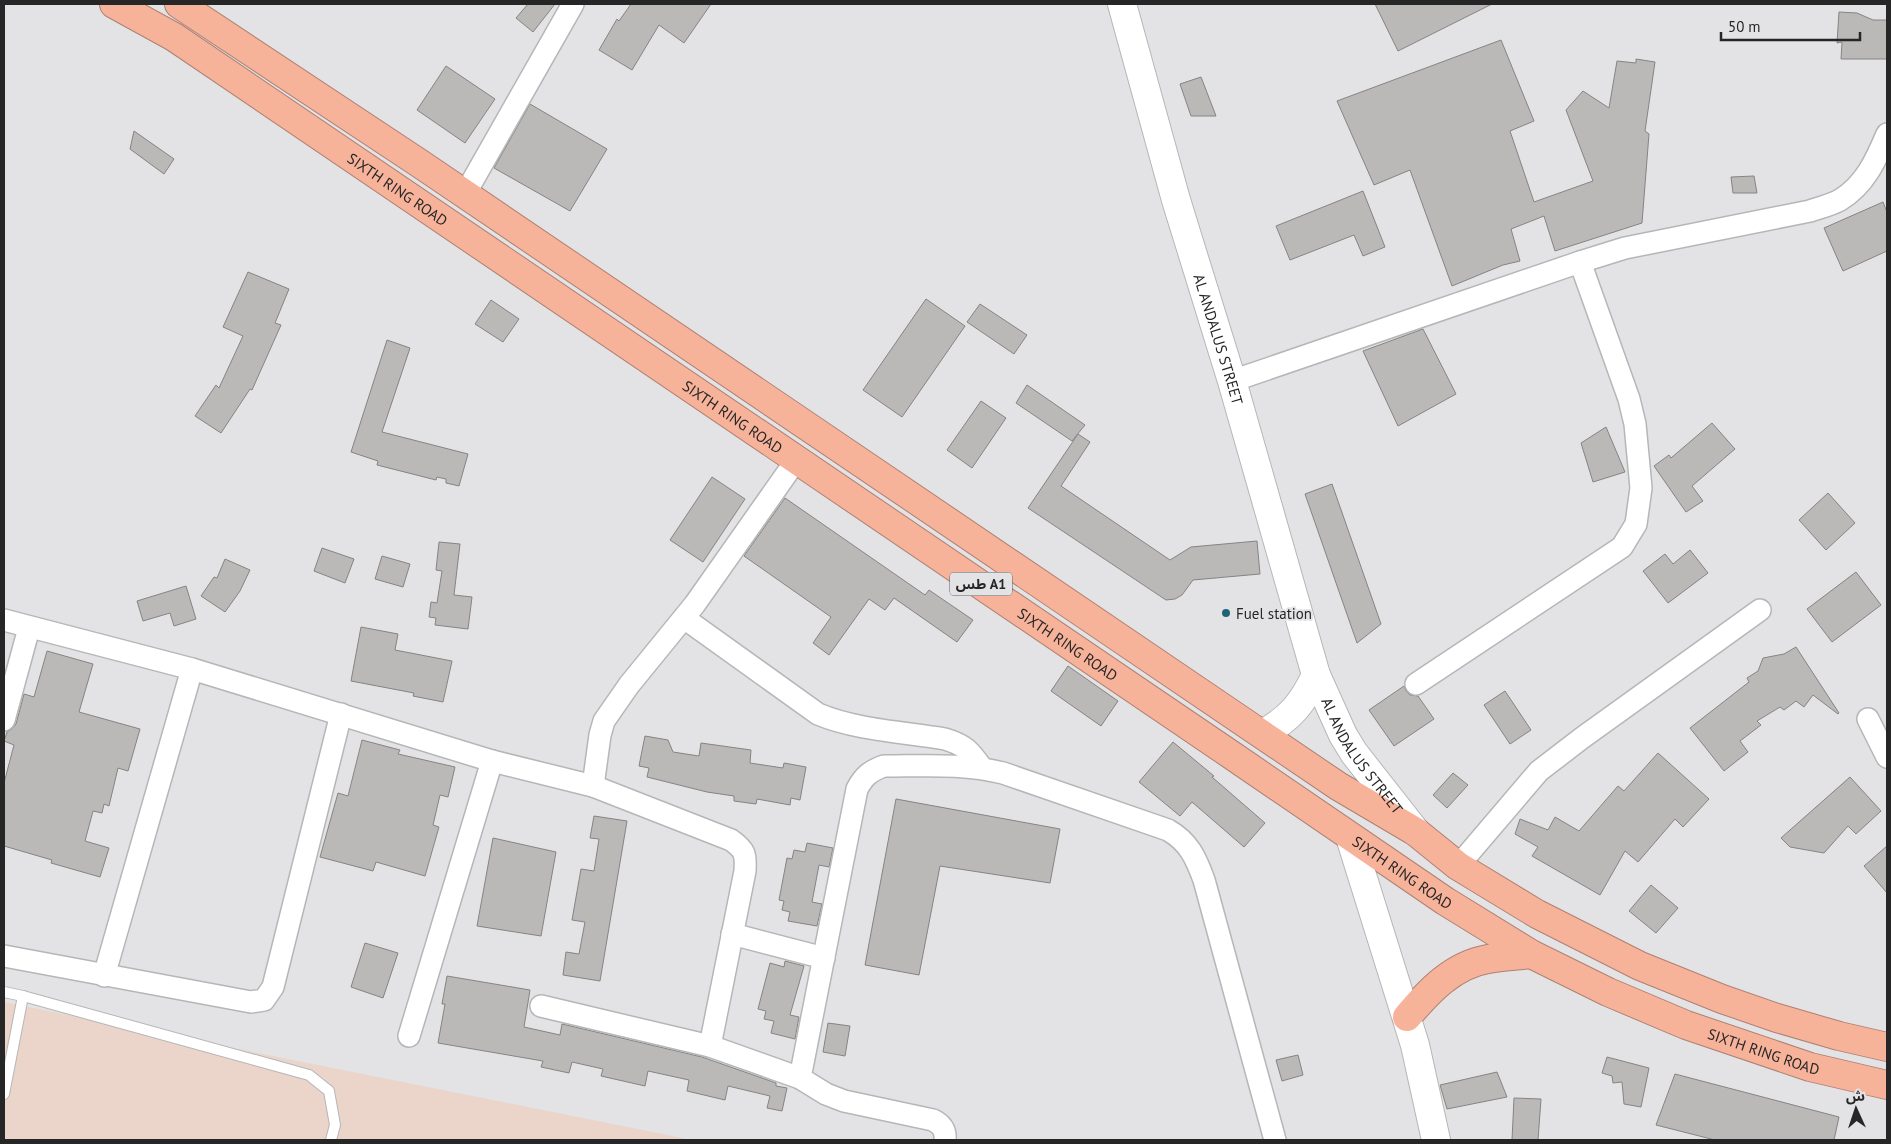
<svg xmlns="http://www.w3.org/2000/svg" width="1891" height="1144" font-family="'PT Sans','Noto Sans Arabic',sans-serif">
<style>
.industrial{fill:#ebd4c9}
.building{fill:#bbb9b8;stroke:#868483}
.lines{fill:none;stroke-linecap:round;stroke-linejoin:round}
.lane-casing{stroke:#b5b6b8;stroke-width:12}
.street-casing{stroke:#b5b6b8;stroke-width:24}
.secondary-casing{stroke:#b5b6b8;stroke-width:30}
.highway-casing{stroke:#ae8172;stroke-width:30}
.lane{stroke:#fff;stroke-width:10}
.street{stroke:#fff;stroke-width:21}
.secondary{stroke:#fff;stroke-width:28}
.highway{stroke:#f7b29a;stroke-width:28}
.poi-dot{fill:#216376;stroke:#e3e3e5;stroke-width:2}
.labels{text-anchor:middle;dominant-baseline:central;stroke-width:4;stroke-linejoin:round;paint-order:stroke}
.shield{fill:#e3e3e5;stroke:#5f5f60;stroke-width:1}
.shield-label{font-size:14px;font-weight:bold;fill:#262627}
.street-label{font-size:15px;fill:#262627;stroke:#e3e3e5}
.poi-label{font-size:15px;fill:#262627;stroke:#e3e3e5;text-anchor:start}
</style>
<rect width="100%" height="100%" fill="#e3e3e5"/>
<!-- industrial -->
<path class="industrial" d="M 4,1002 L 692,1140 L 4,1140 Z"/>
<!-- building -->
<g class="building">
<path d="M 528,4 L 555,4 L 533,32 L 516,18 Z"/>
<path d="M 631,4 L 711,4 L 684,43 L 659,25 L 632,70 L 599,50 L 617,19 L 619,21 Z"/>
<path d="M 1375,4 L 1492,4 L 1398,51 Z"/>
<path d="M 1839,12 L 1857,13 L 1873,20 L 1887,20 L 1887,59 L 1841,59 L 1842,42 L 1837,43 Z"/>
<path d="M 1501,40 L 1534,121 L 1510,131 L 1534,202 L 1593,181 L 1566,110 L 1583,91 L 1609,108 L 1617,61 L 1636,63 L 1636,59 L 1655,62 L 1645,131 L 1649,134 L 1642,223 L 1555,251 L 1544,216 L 1511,229 L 1520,261 L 1503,265 L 1452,286 L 1410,170 L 1374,185 L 1337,101 Z"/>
<path d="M 446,66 L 495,99 L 465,143 L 417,110 Z"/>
<path d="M 1201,77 L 1216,116 L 1191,116 L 1180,84 Z"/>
<path d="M 530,104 L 607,149 L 570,211 L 494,168 Z"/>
<path d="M 134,131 L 174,159 L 164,174 L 130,149 Z"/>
<path d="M 1754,176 L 1757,193 L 1733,193 L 1731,177 Z"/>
<path d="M 1363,191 L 1385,247 L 1363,256 L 1354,235 L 1290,260 L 1276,226 Z"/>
<path d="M 1883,202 L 1887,212 L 1887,251 L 1843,271 L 1824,228 Z"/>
<path d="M 248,272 L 289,289 L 275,323 L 281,325 L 252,390 L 250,389 L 221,433 L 195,416 L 216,385 L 219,388 L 243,336 L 223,327 Z"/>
<path d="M 926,299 L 965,326 L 902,417 L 863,390 Z"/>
<path d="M 491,300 L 519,319 L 503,342 L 475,324 Z"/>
<path d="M 980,304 L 1027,335 L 1014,354 L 967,322 Z"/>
<path d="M 1423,329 L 1456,394 L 1398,426 L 1363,351 Z"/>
<path d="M 387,340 L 410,348 L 382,432 L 468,454 L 459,486 L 446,483 L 446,479 L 437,477 L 436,480 L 377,465 L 378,461 L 351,452 Z"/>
<path d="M 1027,385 L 1085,425 L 1072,441 L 1016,403 Z"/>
<path d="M 981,401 L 1006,418 L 972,468 L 947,450 Z"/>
<path d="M 1712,423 L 1735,449 L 1692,486 L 1703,501 L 1686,512 L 1654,466 L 1669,455 L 1671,458 Z"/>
<path d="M 1606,427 L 1625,472 L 1593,482 L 1581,443 Z"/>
<path d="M 1078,434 L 1090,442 L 1061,486 L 1170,560 L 1191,547 L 1257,541 L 1260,574 L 1193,580 L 1182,595 L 1175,599 L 1166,600 L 1028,508 Z"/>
<path d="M 712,477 L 745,499 L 703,562 L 670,540 Z"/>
<path d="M 1332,484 L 1381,624 L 1357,643 L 1305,494 Z"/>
<path d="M 1828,493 L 1855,523 L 1826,550 L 1799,520 Z"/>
<path d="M 785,498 L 925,595 L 929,590 L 973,620 L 957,642 L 894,598 L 885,610 L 869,599 L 829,655 L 813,643 L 831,617 L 744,556 Z"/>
<path d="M 439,542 L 460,544 L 454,595 L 472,597 L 468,629 L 435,625 L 436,618 L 429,617 L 431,602 L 437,603 L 442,571 L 436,570 Z"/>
<path d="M 322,548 L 354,559 L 345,583 L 314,571 Z"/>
<path d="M 1690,550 L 1708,573 L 1668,603 L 1643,571 L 1665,554 L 1673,564 Z"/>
<path d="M 382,556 L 410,564 L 403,587 L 375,579 Z"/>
<path d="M 225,559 L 250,570 L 240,591 L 225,612 L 201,596 L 214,577 L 217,578 Z"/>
<path d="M 1856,572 L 1881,605 L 1832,642 L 1807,609 Z"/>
<path d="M 186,586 L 196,619 L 174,626 L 170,613 L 143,621 L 137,601 Z"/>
<path d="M 361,627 L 398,634 L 395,650 L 452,661 L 443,702 L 413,696 L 414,693 L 351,681 Z"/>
<path d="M 1796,647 L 1839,713 L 1838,714 L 1813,695 L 1804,707 L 1796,701 L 1784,710 L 1780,707 L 1757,721 L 1761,725 L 1740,741 L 1748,752 L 1724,771 L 1690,728 L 1749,682 L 1747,678 L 1758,671 L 1763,658 L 1784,654 Z"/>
<path d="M 47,651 L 93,664 L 79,712 L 140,729 L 128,771 L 118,768 L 109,806 L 104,804 L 102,813 L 93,811 L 85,841 L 109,848 L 100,877 L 51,863 L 52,860 L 4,846 L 4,783 L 14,745 L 4,741 L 7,732 L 12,729 L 16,724 L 24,694 L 34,697 Z"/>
<path d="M 1068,666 L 1118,701 L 1101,726 L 1051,691 Z"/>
<path d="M 1404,686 L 1406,691 L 1410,695 L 1418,696 L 1434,719 L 1394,746 L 1369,710 Z"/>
<path d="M 1505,691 L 1531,730 L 1510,744 L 1484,705 Z"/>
<path d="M 645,736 L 668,740 L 673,752 L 699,756 L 701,743 L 751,750 L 750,763 L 783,768 L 784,763 L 806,767 L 800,800 L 791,798 L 790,805 L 757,799 L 756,804 L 734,801 L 734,796 L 707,792 L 647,777 L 649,768 L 639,766 Z"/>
<path d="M 362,740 L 400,750 L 398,754 L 455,767 L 448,797 L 440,795 L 433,825 L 439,827 L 425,876 L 376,862 L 373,871 L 320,857 L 338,793 L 348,796 Z"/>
<path d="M 1173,742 L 1214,776 L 1212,777 L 1265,823 L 1244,847 L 1192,802 L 1180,816 L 1139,782 Z"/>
<path d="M 1658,753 L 1709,799 L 1683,827 L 1675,819 L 1638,862 L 1625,851 L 1600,895 L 1532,856 L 1538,847 L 1515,834 L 1520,819 L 1548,830 L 1555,817 L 1579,831 L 1618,786 L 1624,791 Z"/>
<path d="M 1453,773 L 1468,785 L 1447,808 L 1433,795 Z"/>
<path d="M 1850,777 L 1881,811 L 1856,834 L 1848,826 L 1824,853 L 1790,847 L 1781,838 Z"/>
<path d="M 896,799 L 1060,829 L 1050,883 L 940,866 L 919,975 L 865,965 Z"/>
<path d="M 594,816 L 627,821 L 600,981 L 563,975 L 566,952 L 579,954 L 585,922 L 572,920 L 581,869 L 594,871 L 599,839 L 590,838 Z"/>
<path d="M 493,838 L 556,852 L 541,936 L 477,926 Z"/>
<path d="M 807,843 L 833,848 L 829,867 L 819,865 L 812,902 L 822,904 L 817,926 L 788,921 L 790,912 L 782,910 L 784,901 L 779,900 L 787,858 L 792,859 L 794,850 L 805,852 Z"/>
<path d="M 1887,846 L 1887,893 L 1864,866 Z"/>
<path d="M 1651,885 L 1678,908 L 1656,933 L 1629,911 Z"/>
<path d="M 365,943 L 398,953 L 383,998 L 351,987 Z"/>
<path d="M 785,961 L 804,966 L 790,1015 L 799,1017 L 795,1039 L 771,1033 L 774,1021 L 764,1019 L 766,1011 L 758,1009 L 770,963 L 784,967 Z"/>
<path d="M 447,976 L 530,990 L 524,1027 L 560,1035 L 562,1024 L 702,1057 L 776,1083 L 776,1086 L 787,1088 L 782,1111 L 767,1108 L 770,1096 L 728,1086 L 725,1100 L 687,1091 L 689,1080 L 648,1071 L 645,1086 L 601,1076 L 603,1069 L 572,1062 L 569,1073 L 541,1067 L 543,1061 L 438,1043 L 445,1004 L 442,1004 Z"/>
<path d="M 828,1023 L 850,1026 L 845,1056 L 823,1052 Z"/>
<path d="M 1298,1055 L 1303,1075 L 1282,1081 L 1276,1060 Z"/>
<path d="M 1607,1057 L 1649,1068 L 1641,1107 L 1624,1104 L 1622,1082 L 1613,1083 L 1612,1076 L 1602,1073 Z"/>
<path d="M 1497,1072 L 1507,1097 L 1447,1109 L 1440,1085 Z"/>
<path d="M 1675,1074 L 1839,1117 L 1834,1140 L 1715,1140 L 1656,1125 Z"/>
<path d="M 1514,1098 L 1541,1099 L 1538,1140 L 1512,1140 Z"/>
</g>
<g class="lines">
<!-- lane casing -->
<g class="lane-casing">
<g id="lane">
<path d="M 4,992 L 23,996 L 309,1075 L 329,1091 L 335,1125 L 331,1140"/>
<path d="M 4,1094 L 23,996"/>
</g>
</g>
<!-- street casing -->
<g class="street-casing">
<g id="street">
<path d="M 465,194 L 573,4"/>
<path d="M 1232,381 L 1580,262 L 1625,248 L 1810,211 C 1819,208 1831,205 1840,200 C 1865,185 1876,160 1887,134"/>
<path d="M 684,618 L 818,714 C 856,730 904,732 945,739 C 965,745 970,751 982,768"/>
<path d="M 4,620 L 192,669 L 492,761 L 593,786 L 731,840 C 745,850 746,854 745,871 L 710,1046"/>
<path d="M 1416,684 L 1622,547 L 1636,524 L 1641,488 L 1635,424 L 1629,399 L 1580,262"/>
<path d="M 1868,719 L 1887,757"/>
<path d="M 4,720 L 29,628"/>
<path d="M 593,786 L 600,735 L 604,721 L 629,685 L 695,604 L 797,459"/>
<path d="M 1458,866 L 1539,771 L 1582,738 L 1760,610"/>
<path d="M 732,934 L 824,958"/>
<path d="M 4,956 L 251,1002 L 264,1000 L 273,987 L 341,714"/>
<path d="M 104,976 L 192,669"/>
<path d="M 541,1006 L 710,1046 L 800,1078 L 826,1094 L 844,1101 L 933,1120 C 941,1124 946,1130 945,1140"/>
<path d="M 409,1036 L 492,761"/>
<path d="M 800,1078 L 857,789 C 864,776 870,771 884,766 C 924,766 964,763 1003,773 L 1168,830 C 1189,842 1196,858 1204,880 L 1275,1140"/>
</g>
</g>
<!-- secondary casing -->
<g class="secondary-casing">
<g id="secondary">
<path id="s1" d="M 1122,4 L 1176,200 L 1232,381 L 1316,675 L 1343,735 L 1354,753 L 1416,832"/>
<path d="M 1262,734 C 1290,719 1303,703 1316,675"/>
<path d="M 1350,837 L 1415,1045 L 1436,1140"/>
</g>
</g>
<!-- highway casing -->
<g class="highway-casing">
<g id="highway">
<path id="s2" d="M 114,4 L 174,37 L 1230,754 L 1445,901 L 1531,954 L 1608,992 L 1686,1025 L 1810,1067 L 1887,1085"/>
<path d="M 179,4 L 419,163 L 1338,786 L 1416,832 L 1458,866 L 1537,914 L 1640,966 L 1722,999 L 1777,1018 L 1839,1036 L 1887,1047"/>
<path d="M 1407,1017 C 1429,991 1453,965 1488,959 C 1502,956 1517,956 1531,954"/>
</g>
</g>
<!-- lane -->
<use href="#lane" class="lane"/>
<!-- street -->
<use href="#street" class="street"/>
<!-- secondary -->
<use href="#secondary" class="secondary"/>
<!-- highway -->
<use href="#highway" class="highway"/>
</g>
<!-- markers -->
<circle class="poi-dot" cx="1226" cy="613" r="5"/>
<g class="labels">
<!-- shield labels -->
<rect class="shield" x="950" y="572.5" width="62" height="23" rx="4"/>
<g class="shield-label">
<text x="981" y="584">طس A1</text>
</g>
<!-- street labels -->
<g class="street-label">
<text stroke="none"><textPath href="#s2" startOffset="339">SIXTH RING ROAD</textPath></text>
<text stroke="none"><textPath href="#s1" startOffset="349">AL ANDALUS STREET</textPath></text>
<text stroke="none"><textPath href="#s2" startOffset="744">SIXTH RING ROAD</textPath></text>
<text stroke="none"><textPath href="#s2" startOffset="1149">SIXTH RING ROAD</textPath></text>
<text stroke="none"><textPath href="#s1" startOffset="792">AL ANDALUS STREET</textPath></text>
<text stroke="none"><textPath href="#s2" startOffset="1554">SIXTH RING ROAD</textPath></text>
<text stroke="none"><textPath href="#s2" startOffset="1959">SIXTH RING ROAD</textPath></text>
</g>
<!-- poi labels -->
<g class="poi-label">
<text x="1236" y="613">Fuel station</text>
</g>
</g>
<!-- border -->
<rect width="1891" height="1144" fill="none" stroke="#262627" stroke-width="10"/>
<!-- north arrow -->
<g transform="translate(1856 1109) rotate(357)" stroke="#e3e3e5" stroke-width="4" paint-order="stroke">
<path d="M0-4L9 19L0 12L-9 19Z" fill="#262627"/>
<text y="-8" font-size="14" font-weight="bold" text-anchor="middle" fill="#262627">ش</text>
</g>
<!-- scale -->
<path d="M1721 32v8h139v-8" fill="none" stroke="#262627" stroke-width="2.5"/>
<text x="1728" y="32" font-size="15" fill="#262627" stroke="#e3e3e5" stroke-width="4" paint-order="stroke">50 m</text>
</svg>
